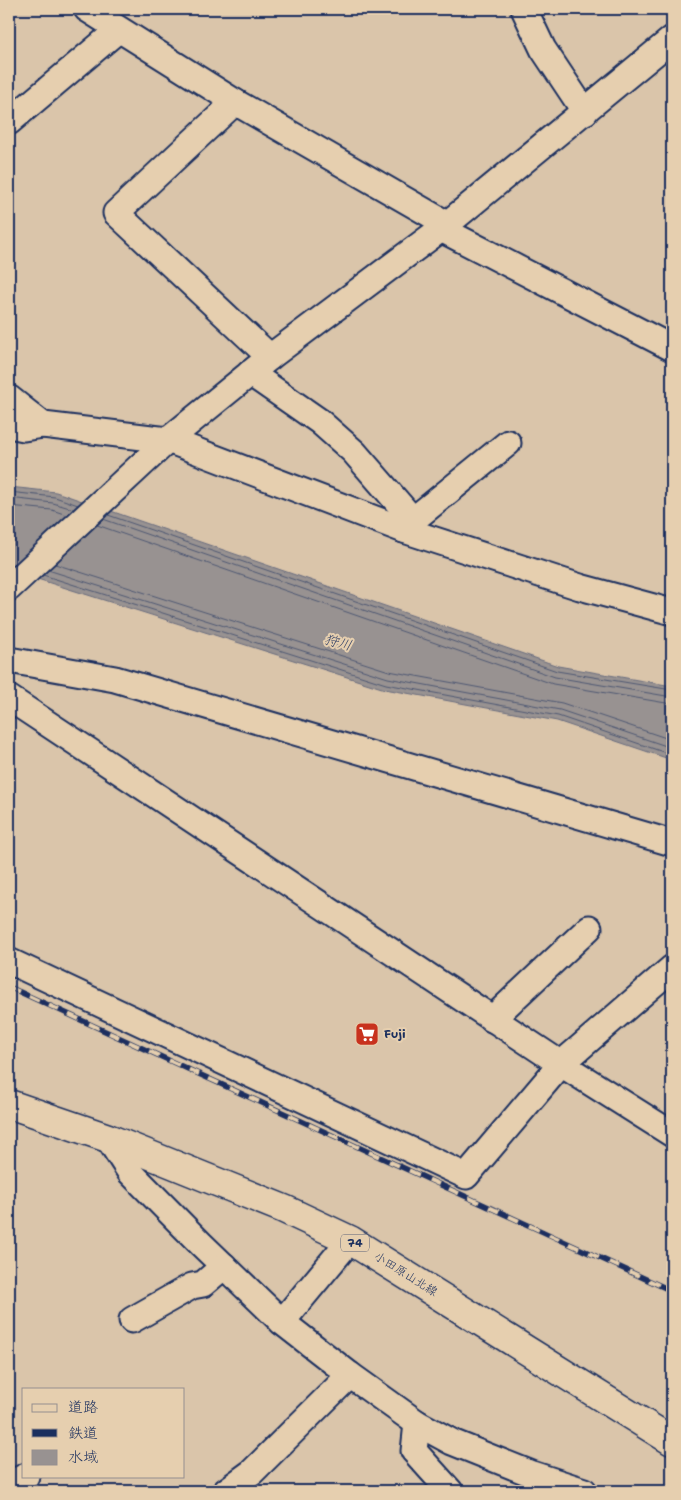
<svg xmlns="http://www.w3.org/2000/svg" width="681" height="1500" font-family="'Shantell Sans','Klee One',sans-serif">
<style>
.water{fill:#989291;stroke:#666a7d}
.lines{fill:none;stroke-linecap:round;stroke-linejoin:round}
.shore{stroke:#4d5772;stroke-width:1}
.minor-casing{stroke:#1b2f5e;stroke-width:29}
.major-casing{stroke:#1b2f5e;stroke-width:31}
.minor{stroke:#e6cfaf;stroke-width:25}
.major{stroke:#e6cfaf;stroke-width:28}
.rail-casing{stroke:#1b2f5e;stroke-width:5.5}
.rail{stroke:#e6cfaf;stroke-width:4;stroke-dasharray:11;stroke-linecap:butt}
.labels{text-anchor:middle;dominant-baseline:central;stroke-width:4;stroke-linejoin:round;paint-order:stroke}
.shield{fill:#e6cfaf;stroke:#585f76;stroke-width:1}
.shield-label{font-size:11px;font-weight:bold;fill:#1b2f5e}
.poi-label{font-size:12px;font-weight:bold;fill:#1b2f5e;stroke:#e6cfaf;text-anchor:start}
.street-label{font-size:12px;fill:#1b2f5e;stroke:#e6cfaf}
.water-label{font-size:14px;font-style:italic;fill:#2e3e66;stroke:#e6cfaf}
</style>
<rect width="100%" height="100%" fill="#dac5aa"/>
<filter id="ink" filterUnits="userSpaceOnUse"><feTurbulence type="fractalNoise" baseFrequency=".02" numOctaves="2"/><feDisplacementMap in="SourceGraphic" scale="10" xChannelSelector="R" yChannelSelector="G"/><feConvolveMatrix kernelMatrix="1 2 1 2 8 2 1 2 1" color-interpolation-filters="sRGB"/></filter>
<g filter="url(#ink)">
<!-- water -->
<path class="water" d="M 9,487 L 56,492 L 558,666 L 672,686 L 672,760 L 557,721 L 385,689 L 9,570 Z"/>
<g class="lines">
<!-- shore -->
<g class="shore">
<path d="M 9,492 L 55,497 L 78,505"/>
<path d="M 9,498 L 53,503 L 73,509"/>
<path d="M 9,506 L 52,510 L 67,515"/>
<path d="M 108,515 L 557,671 L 672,690"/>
<path d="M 103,519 L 555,677 L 672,697"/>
<path d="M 97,525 L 553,684 L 672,704"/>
<path d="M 55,564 L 389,671 L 562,703 L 672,740"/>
<path d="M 48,570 L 388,678 L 560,710 L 672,748"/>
<path d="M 43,575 L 386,684 L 558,716 L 672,755"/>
</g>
<!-- minor casing -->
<g class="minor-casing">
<g id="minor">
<path d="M 87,9 L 235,102 L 447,224"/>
<path d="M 524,9 L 543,49 L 585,112"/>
<path d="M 235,102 L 116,213 L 270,357"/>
<path d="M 9,122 L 118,30"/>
<path d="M 441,229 L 672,348"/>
<path d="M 250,373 L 319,421 L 354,452 L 413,520"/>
<path d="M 9,398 L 43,425"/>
<path d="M 9,425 L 24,428 L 43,425 L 168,440 L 404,530 L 580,587 L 672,612"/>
<path d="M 404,530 L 413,520 L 508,443"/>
<path d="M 9,588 L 168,440 L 270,357 L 441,229 L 672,39"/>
<path d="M 9,660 L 115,679 L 672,843"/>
<path d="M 9,698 L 561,1064 L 672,1134"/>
<path d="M 9,961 L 466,1176 L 561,1064 L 672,968"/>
<path d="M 492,1019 L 589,928"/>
<path d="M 108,1138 L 130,1172 L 201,1244 L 282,1322 L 350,1375 L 417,1423 L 452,1442 L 532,1474 L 584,1491"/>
<path d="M 132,1320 L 192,1286 L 203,1284 L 224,1266"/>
<path d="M 282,1322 L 350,1240"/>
<path d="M 417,1423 L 414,1451 L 450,1491"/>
<path d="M 9,1484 L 26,1476"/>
<path d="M 226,1491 L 252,1472 L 350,1375"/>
</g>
</g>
<!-- major casing -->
<g class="major-casing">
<path id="major" d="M 9,1104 L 108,1138 L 284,1209 L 350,1240 L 672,1441"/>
</g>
<!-- minor -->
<use href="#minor" class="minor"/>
<!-- major -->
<use href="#major" class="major"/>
<!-- rail casing -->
<g class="rail-casing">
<path id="rail" d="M 9,987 L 672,1291"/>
</g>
<!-- rail -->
<use href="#rail" class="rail"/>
</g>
</g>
<!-- icons -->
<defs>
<g id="supermarket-square" transform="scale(1.25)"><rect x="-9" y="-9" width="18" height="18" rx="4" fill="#c8321e" stroke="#e6cfaf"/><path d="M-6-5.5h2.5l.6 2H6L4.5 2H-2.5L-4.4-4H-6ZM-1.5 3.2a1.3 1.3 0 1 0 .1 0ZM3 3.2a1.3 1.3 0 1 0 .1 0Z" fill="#fff"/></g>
</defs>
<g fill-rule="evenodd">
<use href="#supermarket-square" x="367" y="1034"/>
</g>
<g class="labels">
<!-- shield labels -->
<rect class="shield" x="341" y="1234.5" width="28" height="17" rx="4"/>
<g class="shield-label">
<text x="355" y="1243">74</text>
</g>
<!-- poi labels -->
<g class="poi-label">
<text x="384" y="1034">Fuji</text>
</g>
<!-- street labels -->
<g class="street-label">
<text transform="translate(406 1274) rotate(32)">小田原山北線</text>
</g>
<!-- water labels -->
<g class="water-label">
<text transform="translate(338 642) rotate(15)">狩川</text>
</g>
</g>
<!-- margin -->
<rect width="681" height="1500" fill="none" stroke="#e6cfaf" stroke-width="30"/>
<rect x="15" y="15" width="651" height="1470" fill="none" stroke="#1b2f5e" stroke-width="2" filter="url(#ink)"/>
<!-- legend -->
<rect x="22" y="1388" width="162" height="90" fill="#e6cfaf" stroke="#958f8f"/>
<rect x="32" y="1404" width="25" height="8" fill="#e6cfaf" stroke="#958f8f"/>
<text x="68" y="1412" font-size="15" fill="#1b2f5e">道路</text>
<rect x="32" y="1429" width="25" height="8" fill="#1b2f5e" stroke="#958f8f"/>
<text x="68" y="1438" font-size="15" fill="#1b2f5e">鉄道</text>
<rect x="32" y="1450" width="25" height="15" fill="#989291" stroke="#958f8f"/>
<text x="68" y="1462" font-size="15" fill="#1b2f5e">水域</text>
</svg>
